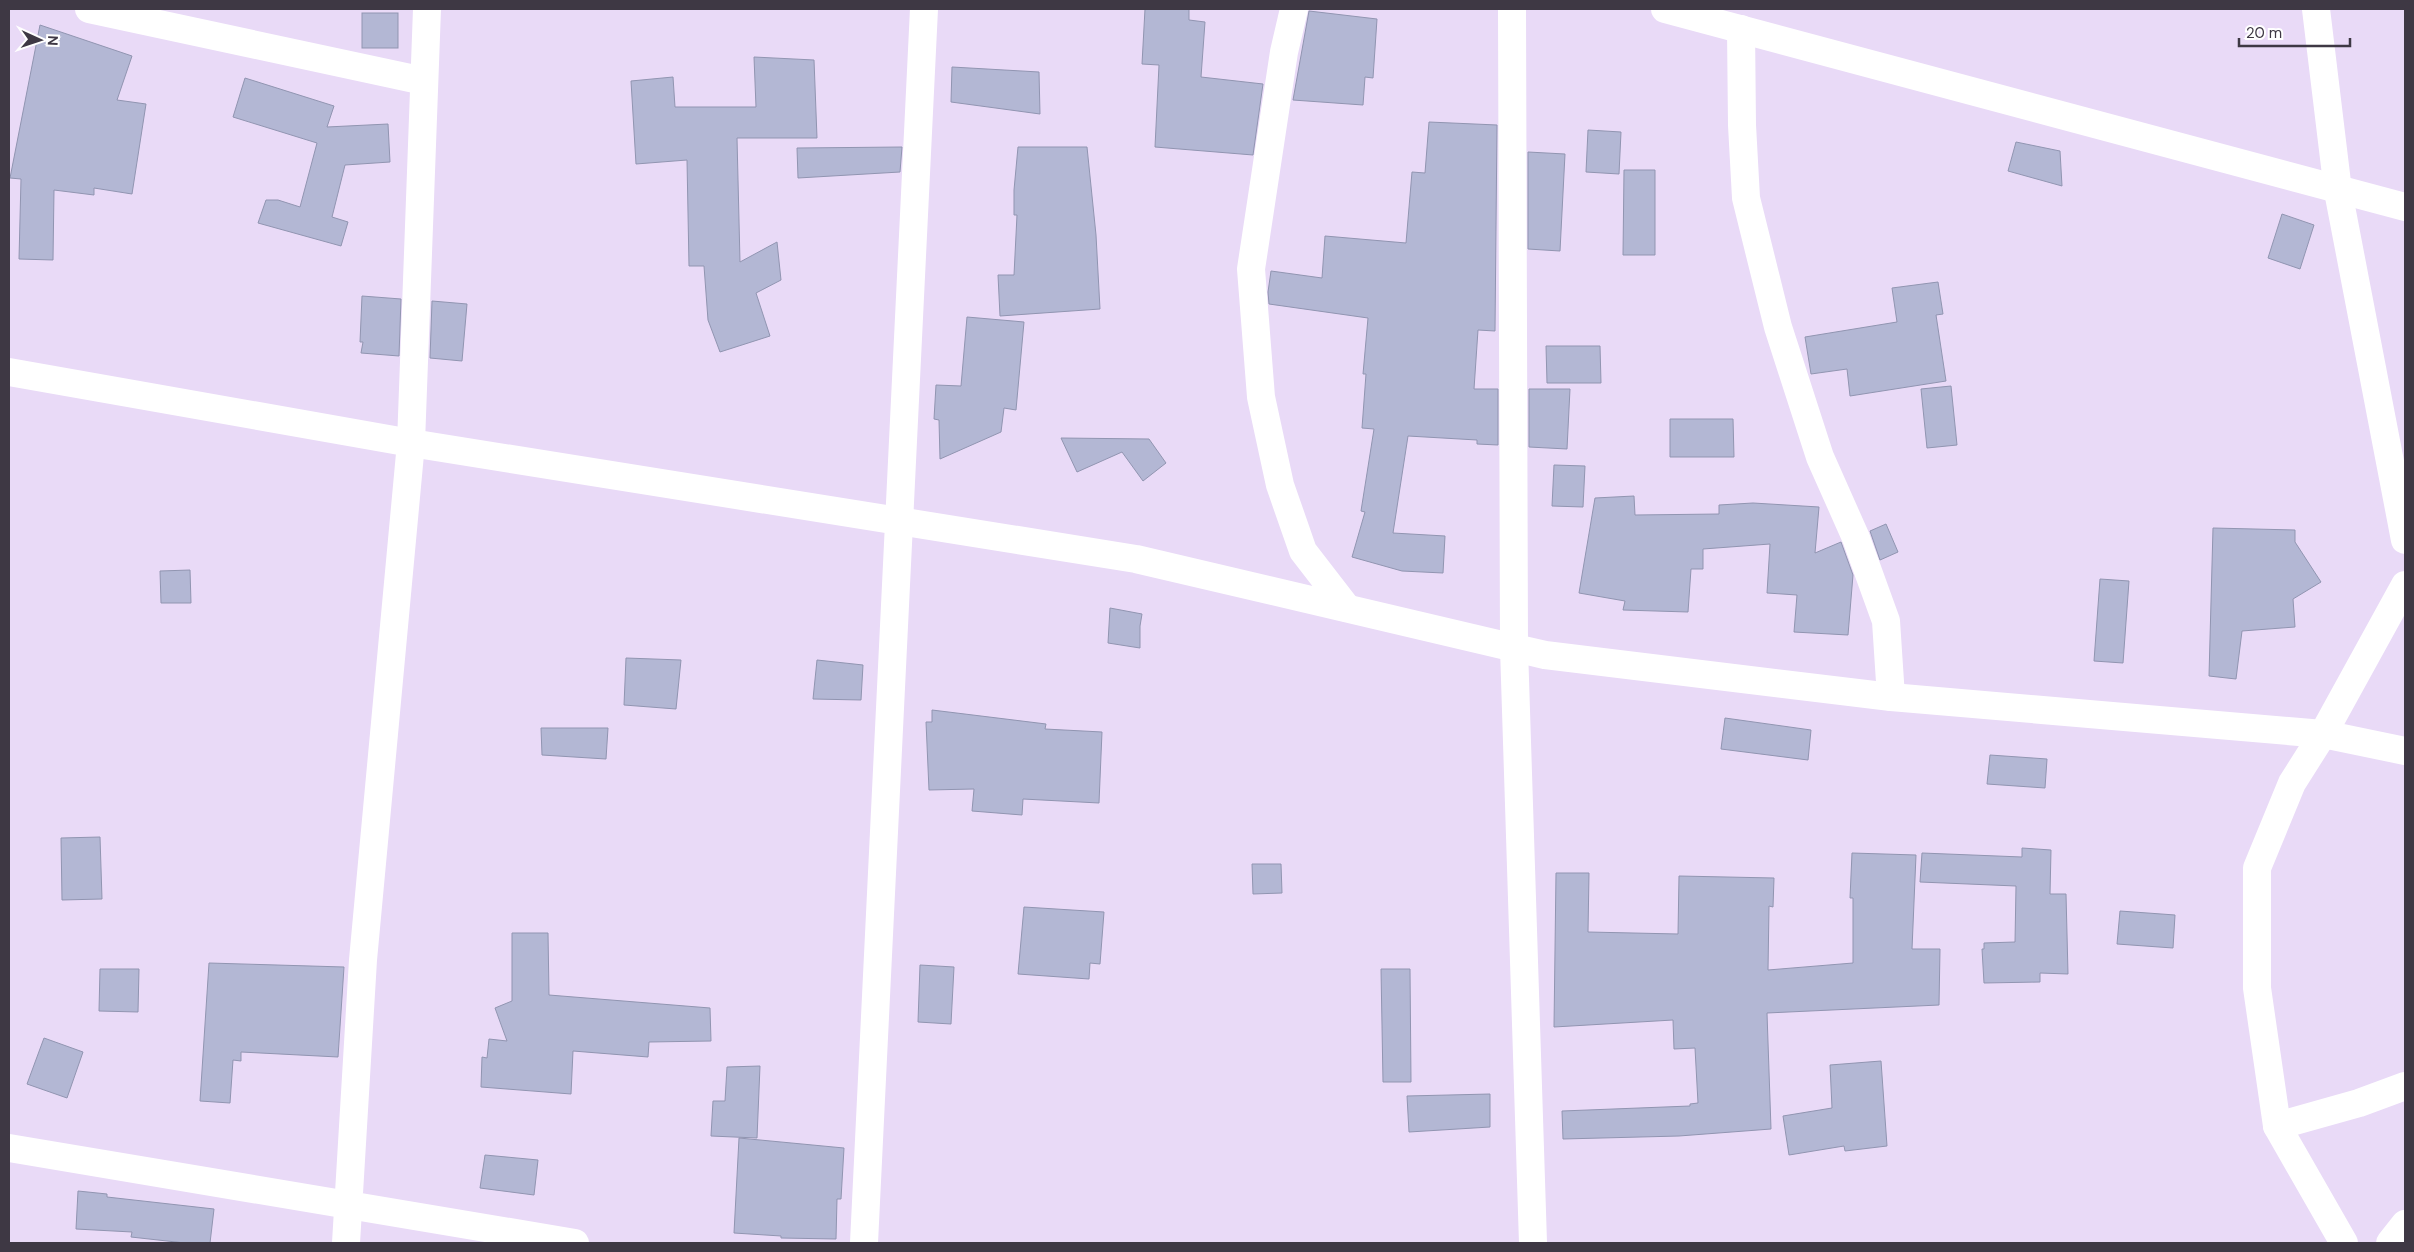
<svg xmlns="http://www.w3.org/2000/svg" width="2414" height="1252" font-family="'DM Sans',sans-serif">
<style>
.building{fill:#b3b7d4;stroke:#9195b1}
.lines{fill:none;stroke-linecap:round;stroke-linejoin:round}
.minor{stroke:#fff;stroke-width:28}
</style>
<rect width="100%" height="100%" fill="#e9daf7"/>
<!-- building -->
<g class="building">
<path d="M 1145,9 L 1189,9 L 1189,20 L 1205,22 L 1201,77 L 1263,84 L 1253,155 L 1155,147 L 1159,65 L 1142,64 Z"/>
<path d="M 1309,11 L 1377,19 L 1373,78 L 1365,77 L 1363,105 L 1293,100 Z"/>
<rect x="362" y="13" width="36" height="35"/>
<path d="M 40,25 L 132,56 L 117,100 L 146,104 L 132,194 L 94,188 L 94,195 L 54,190 L 53,260 L 19,259 L 21,179 L 10,178 Z"/>
<path d="M 754,57 L 814,60 L 817,138 L 737,138 L 740,262 L 777,242 L 781,280 L 756,293 L 770,336 L 720,352 L 708,320 L 704,266 L 689,266 L 687,160 L 636,164 L 631,81 L 673,77 L 675,107 L 756,107 Z"/>
<path d="M 952,67 L 1039,72 L 1040,114 L 951,102 Z"/>
<path d="M 245,78 L 334,106 L 327,127 L 388,124 L 390,162 L 345,165 L 332,217 L 348,222 L 341,246 L 258,223 L 266,200 L 278,200 L 300,207 L 317,143 L 233,117 Z"/>
<path d="M 1429,122 L 1497,125 L 1495,331 L 1478,330 L 1474,389 L 1498,389 L 1498,445 L 1477,444 L 1477,440 L 1408,436 L 1393,533 L 1445,536 L 1443,573 L 1402,571 L 1352,557 L 1365,512 L 1361,511 L 1374,429 L 1362,428 L 1366,374 L 1363,374 L 1368,318 L 1269,304 L 1268,292 L 1271,271 L 1322,278 L 1325,236 L 1406,243 L 1412,172 L 1425,173 Z"/>
<path d="M 1588,130 L 1621,132 L 1619,174 L 1586,172 Z"/>
<path d="M 2016,142 L 2060,151 L 2062,186 L 2008,171 Z"/>
<path d="M 902,147 L 900,172 L 798,178 L 797,148 Z"/>
<path d="M 1018,147 L 1087,147 L 1096,235 L 1100,309 L 1000,316 L 998,275 L 1014,275 L 1017,215 L 1014,215 L 1014,190 Z"/>
<path d="M 1528,152 L 1565,154 L 1560,251 L 1528,249 Z"/>
<path d="M 1624,170 L 1655,170 L 1655,255 L 1623,255 Z"/>
<path d="M 2282,214 L 2314,225 L 2300,269 L 2268,258 Z"/>
<path d="M 1938,282 L 1943,314 L 1936,315 L 1946,381 L 1850,396 L 1847,369 L 1811,374 L 1805,337 L 1897,322 L 1892,288 Z"/>
<path d="M 362,296 L 401,299 L 399,356 L 361,353 L 363,342 L 360,342 Z"/>
<path d="M 432,301 L 467,304 L 462,361 L 430,358 Z"/>
<path d="M 967,317 L 1024,322 L 1016,410 L 1004,408 L 1001,432 L 940,459 L 939,420 L 934,419 L 936,385 L 961,386 Z"/>
<path d="M 1546,346 L 1600,346 L 1601,383 L 1547,383 Z"/>
<path d="M 1951,386 L 1957,445 L 1927,448 L 1921,389 Z"/>
<path d="M 1529,389 L 1570,389 L 1567,449 L 1529,447 Z"/>
<path d="M 1670,419 L 1733,419 L 1734,457 L 1670,457 Z"/>
<path d="M 1061,438 L 1149,439 L 1166,463 L 1143,481 L 1122,452 L 1077,472 Z"/>
<path d="M 1554,465 L 1585,466 L 1583,507 L 1552,506 Z"/>
<path d="M 1634,496 L 1635,515 L 1719,514 L 1719,505 L 1753,503 L 1819,507 L 1815,553 L 1841,542 L 1853,575 L 1848,635 L 1794,632 L 1797,595 L 1767,593 L 1770,544 L 1703,549 L 1703,569 L 1691,569 L 1688,612 L 1623,610 L 1625,601 L 1579,593 L 1595,498 Z"/>
<path d="M 1886,524 L 1898,552 L 1880,560 L 1870,531 Z"/>
<path d="M 2213,528 L 2295,530 L 2295,542 L 2321,582 L 2293,599 L 2295,627 L 2242,631 L 2236,679 L 2209,676 Z"/>
<path d="M 190,570 L 191,603 L 161,603 L 160,571 Z"/>
<path d="M 2100,579 L 2129,581 L 2123,663 L 2094,661 Z"/>
<path d="M 1110,608 L 1142,614 L 1140,626 L 1140,648 L 1108,643 Z"/>
<path d="M 626,658 L 681,660 L 676,709 L 624,705 Z"/>
<path d="M 817,660 L 863,665 L 861,700 L 813,699 Z"/>
<path d="M 932,710 L 1046,724 L 1045,729 L 1102,732 L 1099,803 L 1023,799 L 1022,815 L 972,811 L 974,789 L 929,790 L 926,722 L 932,722 Z"/>
<path d="M 1725,718 L 1811,730 L 1808,760 L 1721,749 Z"/>
<path d="M 541,728 L 608,728 L 606,759 L 542,755 Z"/>
<path d="M 1990,755 L 2047,759 L 2045,788 L 1987,784 Z"/>
<path d="M 100,837 L 102,899 L 62,900 L 61,838 Z"/>
<path d="M 2022,848 L 2051,850 L 2050,894 L 2066,894 L 2068,974 L 2040,973 L 2040,982 L 1984,983 L 1982,949 L 1984,949 L 1984,943 L 2015,942 L 2016,886 L 1920,882 L 1922,853 L 2022,857 Z"/>
<path d="M 1852,853 L 1916,855 L 1912,949 L 1940,949 L 1939,1005 L 1767,1013 L 1771,1129 L 1679,1136 L 1563,1139 L 1562,1111 L 1690,1106 L 1690,1104 L 1698,1103 L 1695,1048 L 1674,1049 L 1673,1020 L 1554,1027 L 1556,873 L 1589,873 L 1588,932 L 1678,934 L 1679,876 L 1774,878 L 1773,907 L 1769,906 L 1768,970 L 1853,963 L 1853,898 L 1850,898 Z"/>
<path d="M 1252,864 L 1281,864 L 1282,893 L 1253,894 Z"/>
<path d="M 1024,907 L 1104,912 L 1100,964 L 1090,963 L 1089,979 L 1018,974 Z"/>
<path d="M 2120,911 L 2175,915 L 2173,948 L 2117,944 Z"/>
<path d="M 512,933 L 548,933 L 549,995 L 710,1008 L 711,1041 L 649,1042 L 648,1057 L 573,1051 L 571,1094 L 481,1087 L 482,1057 L 487,1058 L 489,1039 L 507,1041 L 495,1008 L 512,1001 Z"/>
<path d="M 209,963 L 344,967 L 338,1057 L 241,1052 L 241,1061 L 233,1060 L 230,1103 L 200,1101 Z"/>
<path d="M 920,965 L 954,967 L 951,1024 L 918,1022 Z"/>
<path d="M 100,969 L 139,969 L 138,1012 L 99,1011 Z"/>
<path d="M 1381,969 L 1410,969 L 1411,1082 L 1383,1082 Z"/>
<path d="M 44,1038 L 83,1052 L 67,1098 L 27,1084 Z"/>
<path d="M 1881,1061 L 1887,1146 L 1845,1151 L 1844,1146 L 1789,1155 L 1783,1116 L 1832,1108 L 1830,1065 Z"/>
<path d="M 760,1066 L 757,1138 L 711,1136 L 713,1101 L 725,1101 L 727,1067 Z"/>
<path d="M 1490,1094 L 1490,1127 L 1409,1132 L 1407,1096 Z"/>
<path d="M 739,1138 L 844,1148 L 841,1199 L 837,1199 L 836,1239 L 781,1238 L 781,1236 L 734,1233 Z"/>
<path d="M 485,1155 L 538,1160 L 534,1195 L 480,1188 Z"/>
<path d="M 78,1191 L 107,1194 L 107,1197 L 214,1209 L 210,1243 L 185,1243 L 131,1237 L 132,1232 L 76,1229 Z"/>
</g>
<g class="lines">
<!-- minor -->
<g class="minor">
<path d="M 89,9 L 424,81"/>
<path d="M 1294,9 L 1284,52 L 1251,269 L 1261,397 L 1280,485 L 1303,551 L 1347,608"/>
<path d="M 1512,9 L 1514,648 L 1533,1243"/>
<path d="M 1665,9 L 2405,207"/>
<path d="M 2316,9 L 2338,191 L 2405,540"/>
<path d="M 1741,29 L 1742,125 L 1746,198 L 1778,327 L 1820,457 L 1856,538 L 1886,621 L 1891,697"/>
<path d="M 9,372 L 411,443 L 1136,559 L 1545,655 L 1891,697 L 2323,734 L 2405,751"/>
<path d="M 2277,1126 L 2359,1103 L 2405,1086"/>
<path d="M 9,1148 L 575,1243"/>
<path d="M 346,1243 L 363,960 L 411,443 L 427,9"/>
<path d="M 864,1243 L 924,9"/>
<path d="M 2344,1243 L 2277,1126 L 2257,988 L 2257,868 L 2292,783 L 2323,734 L 2405,585"/>
<path d="M 2390,1243 L 2405,1224"/>
</g>
</g>
<!-- border -->
<rect width="2414" height="1252" fill="none" stroke="#3e3844" stroke-width="20"/>
<!-- north arrow -->
<g transform="translate(40 40) rotate(93)" stroke="#ffffff" stroke-width="4" paint-order="stroke">
<path d="M0-4L9 19L0 12L-9 19Z" fill="#3e3844"/>
<text y="-8" font-size="14" font-weight="bold" text-anchor="middle" fill="#3e3844">N</text>
</g>
<!-- scale -->
<path d="M2239 38v8h111v-8" fill="none" stroke="#3e3844" stroke-width="2.5"/>
<text x="2246" y="38" font-size="15" fill="#3e3844" stroke="#ffffff" stroke-width="4" paint-order="stroke">20 m</text>
</svg>
